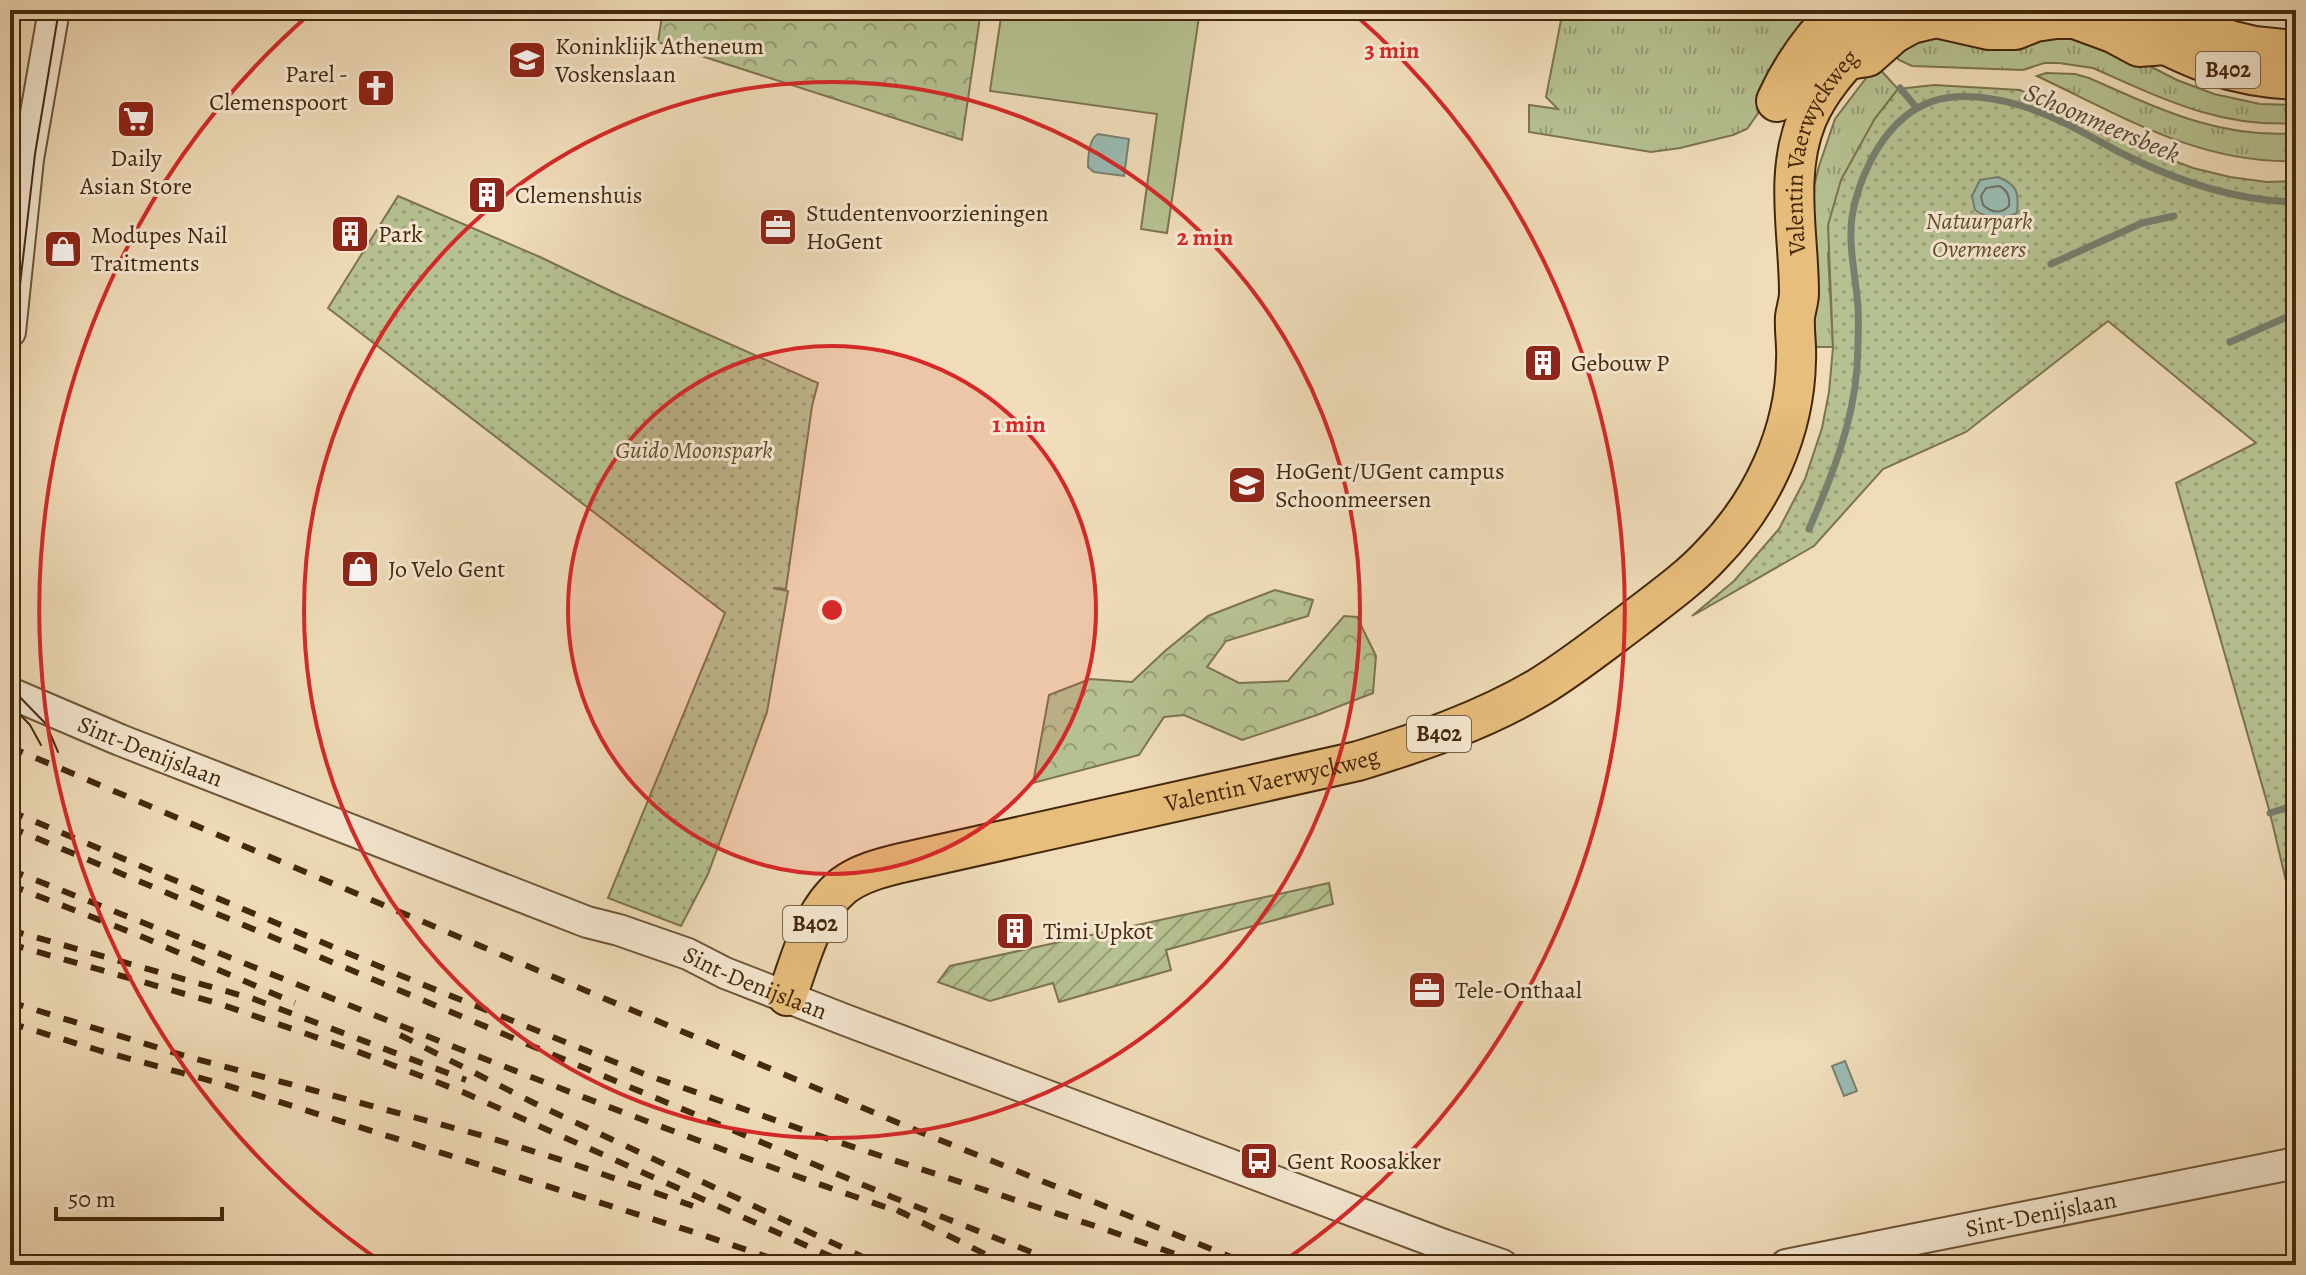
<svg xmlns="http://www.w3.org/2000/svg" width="2306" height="1275" font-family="Alegreya,serif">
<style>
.grass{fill:url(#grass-tufts);stroke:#7c744e;stroke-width:2}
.forest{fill:url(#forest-crowns);stroke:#7c744e;stroke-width:2}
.park{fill:url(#park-dots);stroke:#7c744e;stroke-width:2}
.garden{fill:url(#garden-furrows);stroke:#7c744e;stroke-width:2}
.pitch{fill:#b6c191;stroke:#7c744e;stroke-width:2}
.water{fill:#9abbb2;stroke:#778070;stroke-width:2}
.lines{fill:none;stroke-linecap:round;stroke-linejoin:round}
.shore{stroke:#6e725f;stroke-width:2}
.stream{stroke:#778070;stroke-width:7}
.tertiary-casing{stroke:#6e5537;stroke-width:34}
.primary-casing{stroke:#43280c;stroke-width:42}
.trunk-casing{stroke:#43280c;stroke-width:44}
.tertiary{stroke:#f5e8d2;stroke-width:30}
.primary{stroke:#e8be7c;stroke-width:38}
.trunk{stroke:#e8be7c;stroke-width:40}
.tram{stroke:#43280c;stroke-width:2}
.rail{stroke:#43280c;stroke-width:6;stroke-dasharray:14 14;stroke-linecap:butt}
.ring{fill:none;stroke:#d62828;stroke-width:4}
.labels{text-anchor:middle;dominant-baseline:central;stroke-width:6;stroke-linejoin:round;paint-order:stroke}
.shield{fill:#f5e8d2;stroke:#786247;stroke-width:2}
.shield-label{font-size:22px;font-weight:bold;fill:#43280c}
.poi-label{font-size:24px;fill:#43280c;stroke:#f5e8d2;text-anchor:start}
.street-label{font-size:24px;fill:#43280c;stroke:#f5e8d2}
.park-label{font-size:24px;font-style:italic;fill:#604e2d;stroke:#f5e8d2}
.water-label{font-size:26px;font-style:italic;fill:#594d36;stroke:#f5e8d2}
.centre{fill:#d62828;stroke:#f5e8d2;stroke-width:4}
.ring-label{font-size:24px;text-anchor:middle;font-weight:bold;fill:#d62828;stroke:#f5e8d2;stroke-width:6;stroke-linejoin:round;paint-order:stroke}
</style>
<defs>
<pattern id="grass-tufts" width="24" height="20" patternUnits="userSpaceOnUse" patternTransform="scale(2)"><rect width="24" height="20" fill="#b6c191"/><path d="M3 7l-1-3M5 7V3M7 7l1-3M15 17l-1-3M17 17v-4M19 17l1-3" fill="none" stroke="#969d75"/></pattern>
<pattern id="forest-crowns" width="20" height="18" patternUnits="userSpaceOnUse" patternTransform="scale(2)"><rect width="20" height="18" fill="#b6c191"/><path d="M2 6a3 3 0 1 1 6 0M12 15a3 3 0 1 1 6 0" fill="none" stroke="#969d75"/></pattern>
<pattern id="park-dots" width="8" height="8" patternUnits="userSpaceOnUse" patternTransform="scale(2)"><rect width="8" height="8" fill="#b6c191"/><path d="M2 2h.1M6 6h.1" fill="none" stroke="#969d75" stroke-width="1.8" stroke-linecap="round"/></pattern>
<pattern id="garden-furrows" width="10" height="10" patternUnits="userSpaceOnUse" patternTransform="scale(2)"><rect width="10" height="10" fill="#b6c191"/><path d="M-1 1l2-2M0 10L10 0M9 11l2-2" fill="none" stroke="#969d75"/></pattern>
</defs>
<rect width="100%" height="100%" fill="#f0dcb9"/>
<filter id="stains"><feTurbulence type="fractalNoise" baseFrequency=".0025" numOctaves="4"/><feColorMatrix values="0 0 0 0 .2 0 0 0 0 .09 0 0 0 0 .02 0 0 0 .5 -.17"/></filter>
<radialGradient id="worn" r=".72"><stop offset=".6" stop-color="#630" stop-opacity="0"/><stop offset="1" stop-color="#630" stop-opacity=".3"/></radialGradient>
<!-- grass -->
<g class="grass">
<path d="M 1563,10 L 1831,10 L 1747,129 L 1733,135 L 1680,148 L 1651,152 L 1529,132 L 1529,105 L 1558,109 L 1546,97 Z"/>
<path d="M 2057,31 L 2136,59 L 2177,80 L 2214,94 L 2260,104 L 2296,105 L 2296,123 C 2219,128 2161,98 2093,68 L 2059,63 L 2044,63 L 2023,70 L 1912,66 L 1899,60 L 1891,51 L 1916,35 Z"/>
<path d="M 1876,65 L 1898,89 L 1874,120 L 1828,254 L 1833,347 L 1816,347 L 1809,254 L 1809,208 L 1819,166 L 1835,119 Z"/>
<path d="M 2046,73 L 2075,74 L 2089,78 C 2158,108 2218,139 2296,133 L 2296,161 C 2199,164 2122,116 2037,76 Z"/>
</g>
<!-- forest -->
<g class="forest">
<path d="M 663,10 L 981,10 L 962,140 L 658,42 Z"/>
<path d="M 1275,590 L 1313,600 L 1308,616 L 1226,641 L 1207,667 L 1239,683 L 1288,681 L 1344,616 L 1357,617 L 1376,656 L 1373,693 L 1317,715 L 1242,740 L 1184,715 L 1164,717 L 1139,755 L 1033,783 L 1049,695 L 1090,679 L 1132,682 L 1165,651 L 1208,616 Z"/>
</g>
<!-- park -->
<g class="park">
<path d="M 1934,85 L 2020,90 L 2161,156 L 2193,168 L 2230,177 L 2267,182 L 2296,181 L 2296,914 L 2293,911 L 2270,813 L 2176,483 L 2256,443 L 2108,321 L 1966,432 L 1883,469 L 1814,546 L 1692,616 L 1734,581 L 1779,529 L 1805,479 L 1822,428 L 1829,392 L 1833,347 L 1828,225 L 1841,180 L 1874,120 L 1898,89 Z"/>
<path d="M 398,196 L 540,257 L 621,296 L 818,383 L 812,406 L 786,589 L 773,588 L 788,591 L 767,712 L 708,874 L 681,926 L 608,898 L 725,613 L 328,308 Z"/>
</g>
<!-- garden -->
<path class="garden" d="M 1329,883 L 1333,904 L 1166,950 L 1171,970 L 1059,1002 L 1053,983 L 990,1001 L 938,982 L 950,966 Z"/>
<!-- pitch -->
<path class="pitch" d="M 1002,10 L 1200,10 L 1167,233 L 1141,229 L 1157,114 L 990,91 Z"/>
<!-- water -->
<g class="water">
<path d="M 1098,134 L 1129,139 L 1124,176 L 1094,172 L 1088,167 C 1088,157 1089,139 1098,134 Z"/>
<path d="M 1998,177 C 2018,185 2019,193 2017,213 C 1999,221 1991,221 1975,210 L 1972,196 L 1980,180 Z"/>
<path d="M 1845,1061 L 1857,1091 L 1844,1096 L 1832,1066 Z"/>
</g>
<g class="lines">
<!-- shore -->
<path class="shore" d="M 1999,186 C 2008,190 2010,197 2009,206 C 2000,215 1991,212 1983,205 L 1981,196 L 1986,188 Z"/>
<!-- stream -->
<g class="stream">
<path d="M 1900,88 L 1916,107"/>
<path d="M 2051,264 L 2142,223 L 2174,216"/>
<path d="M 2230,342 L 2296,313"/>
<path d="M 2294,459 L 2296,458"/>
<path d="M 1809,529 C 1831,479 1853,424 1857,368 C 1858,348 1859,327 1858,307 C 1856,278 1848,246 1852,217 C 1855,196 1862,178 1871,160 C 1905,96 1951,86 2019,105 C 2056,116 2089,136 2123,154 C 2177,181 2235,201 2296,202"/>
<path d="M 2270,813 L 2296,805"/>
</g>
<!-- tertiary casing -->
<g class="tertiary-casing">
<g id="tertiary">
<path d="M 10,332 L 28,159 L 54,10"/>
<path id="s1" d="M 10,693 L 120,740 L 587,922 L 619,930 L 688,954 L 725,973 L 848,1021 L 1444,1245 L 1502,1265"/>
<path id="s2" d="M 1786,1265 L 2296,1163"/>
</g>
</g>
<!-- primary casing -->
<g class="primary-casing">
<g id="primary">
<path id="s3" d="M 787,996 C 801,959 811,912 843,886 C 860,873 881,868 901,863 L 1358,761 C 1420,742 1482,721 1538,688 C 1571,668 1601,644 1632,621 C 1659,600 1688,580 1711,555 C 1762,503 1795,433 1796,360 C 1797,346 1794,331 1795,317 C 1796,309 1799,301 1799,293 C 1799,235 1784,175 1807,119 C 1821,86 1845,62 1869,36"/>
</g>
</g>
<!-- trunk casing -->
<g class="trunk-casing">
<g id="trunk">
<path d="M 2165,10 L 2229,41 L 2254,47 L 2296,51"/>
<path d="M 2143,32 C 2196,61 2235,76 2296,79"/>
<path d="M 1848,59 L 1867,56 L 1893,33 L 1911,23 L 1936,17 L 1989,29 L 2015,29 L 2035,21 L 2056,18 L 2075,18 L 2113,32 L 2139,46 L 2165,44"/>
<path d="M 1777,101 C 1793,66 1814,36 1842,10"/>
</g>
</g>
<!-- tertiary -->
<use href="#tertiary" class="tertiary"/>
<!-- primary -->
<use href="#primary" class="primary"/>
<!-- trunk -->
<use href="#trunk" class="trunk"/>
<!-- tram -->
<g class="tram">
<path d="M 10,372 L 35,154 L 59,10"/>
<path d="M 10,687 L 46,724 L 58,752"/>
<path d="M 10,704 L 30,725 L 41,745"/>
</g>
<!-- rail -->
<g class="rail">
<path d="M 10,747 L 920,1132 L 1251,1265"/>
<path d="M 10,811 L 414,981 L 647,1075 L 826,1138 L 1101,1228 L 1207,1265"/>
<path d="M 10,827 L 892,1197 L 1064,1265"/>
<path d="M 10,870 C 308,987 603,1112 906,1214"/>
<path d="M 10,885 L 138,935 L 295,1003"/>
<path d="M 10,930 L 254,999 L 466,1080"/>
<path d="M 10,944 L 220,1004 L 356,1051 L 465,1093 L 850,1265"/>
<path d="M 10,1002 L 185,1056 L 484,1136 L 568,1162 L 693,1206"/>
<path d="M 10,1023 L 101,1051 L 219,1083 L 700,1234 L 791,1265"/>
<path d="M 400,1035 L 534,1103 L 880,1265"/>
<path d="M 897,1210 L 1007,1265"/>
</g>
</g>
<!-- distance rings -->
<circle cx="832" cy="610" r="264" fill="#d62828" fill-opacity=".12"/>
<g class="ring">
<circle cx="832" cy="610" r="264"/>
<circle cx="832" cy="610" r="528"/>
<path d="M383 1263A792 792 0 0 1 312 12M1352 12A792 792 0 0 1 1281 1263"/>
</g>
<!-- icons -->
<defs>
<g id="school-square" transform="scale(2)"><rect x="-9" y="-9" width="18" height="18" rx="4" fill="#8f2418" stroke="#f5e8d2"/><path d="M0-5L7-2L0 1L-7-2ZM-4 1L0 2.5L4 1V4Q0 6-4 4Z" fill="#fff"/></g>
<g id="church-square" transform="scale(2)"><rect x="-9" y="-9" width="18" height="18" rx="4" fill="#8f2418" stroke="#f5e8d2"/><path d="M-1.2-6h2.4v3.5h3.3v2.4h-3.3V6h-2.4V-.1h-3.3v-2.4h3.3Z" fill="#fff"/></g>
<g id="supermarket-square" transform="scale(2)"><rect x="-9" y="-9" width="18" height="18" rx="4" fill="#8f2418" stroke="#f5e8d2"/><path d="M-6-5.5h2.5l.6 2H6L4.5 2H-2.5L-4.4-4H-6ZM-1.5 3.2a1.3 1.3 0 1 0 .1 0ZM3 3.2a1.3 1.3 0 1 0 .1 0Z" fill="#fff"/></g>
<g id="building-square" transform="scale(2)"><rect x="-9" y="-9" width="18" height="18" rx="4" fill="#8f2418" stroke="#f5e8d2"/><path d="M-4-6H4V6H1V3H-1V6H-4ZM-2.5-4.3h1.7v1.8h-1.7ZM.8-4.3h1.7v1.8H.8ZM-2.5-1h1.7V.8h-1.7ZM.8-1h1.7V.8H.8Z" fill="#fff"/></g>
<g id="office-square" transform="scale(2)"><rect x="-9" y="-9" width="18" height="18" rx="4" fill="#8f2418" stroke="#f5e8d2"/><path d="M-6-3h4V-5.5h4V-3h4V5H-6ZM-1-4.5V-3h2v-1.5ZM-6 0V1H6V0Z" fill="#fff"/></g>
<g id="shop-square" transform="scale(2)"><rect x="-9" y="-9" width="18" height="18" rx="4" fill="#8f2418" stroke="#f5e8d2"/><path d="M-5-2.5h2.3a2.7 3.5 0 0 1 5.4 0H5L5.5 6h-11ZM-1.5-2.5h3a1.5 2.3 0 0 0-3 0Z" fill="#fff"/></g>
<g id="university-square" transform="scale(2)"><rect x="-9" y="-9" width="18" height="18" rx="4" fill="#8f2418" stroke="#f5e8d2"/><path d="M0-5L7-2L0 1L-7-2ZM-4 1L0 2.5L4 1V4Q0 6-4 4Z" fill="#fff"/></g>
<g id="bus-square" transform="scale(2)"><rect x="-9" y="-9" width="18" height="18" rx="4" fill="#8f2418" stroke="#f5e8d2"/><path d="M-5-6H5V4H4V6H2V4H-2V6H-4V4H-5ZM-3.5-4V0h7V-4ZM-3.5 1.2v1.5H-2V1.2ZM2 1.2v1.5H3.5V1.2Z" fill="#fff"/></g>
</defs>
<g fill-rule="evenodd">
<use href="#school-square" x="527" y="60"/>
<use href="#church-square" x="376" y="88"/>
<use href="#supermarket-square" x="136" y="119"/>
<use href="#building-square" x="487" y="195"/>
<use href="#office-square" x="778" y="227"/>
<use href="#building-square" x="350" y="234"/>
<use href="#shop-square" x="63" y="249"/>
<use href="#building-square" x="1543" y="363"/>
<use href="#university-square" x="1247" y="485"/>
<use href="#shop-square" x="360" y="569"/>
<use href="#building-square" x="1015" y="931"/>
<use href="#office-square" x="1427" y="990"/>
<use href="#bus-square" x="1259" y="1161"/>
</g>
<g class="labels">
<!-- shield labels -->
<g class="shield">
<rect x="2196" y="52" width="64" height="36" rx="6"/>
<rect x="1407" y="716" width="64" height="36" rx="6"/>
<rect x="783" y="906" width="64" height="36" rx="6"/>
</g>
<g class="shield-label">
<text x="2228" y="70">B402</text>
<text x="1439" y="734">B402</text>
<text x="815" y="924">B402</text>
</g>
<!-- poi labels -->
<g class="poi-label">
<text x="555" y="46">Koninklijk Atheneum<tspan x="555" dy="28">Voskenslaan</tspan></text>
<text x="348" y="74" text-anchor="end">Parel -<tspan x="348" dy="28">Clemenspoort</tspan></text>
<text x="136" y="158" text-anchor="middle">Daily<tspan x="136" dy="28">Asian Store</tspan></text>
<text x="515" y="195">Clemenshuis</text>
<text x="806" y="213">Studentenvoorzieningen<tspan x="806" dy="28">HoGent</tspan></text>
<text x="378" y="234">Park</text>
<text x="91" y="235">Modupes Nail<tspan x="91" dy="28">Traitments</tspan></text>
<text x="1571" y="363">Gebouw P</text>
<text x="1275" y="471">HoGent/UGent campus<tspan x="1275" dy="28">Schoonmeersen</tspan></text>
<text x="388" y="569">Jo Velo Gent</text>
<text x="1043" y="931">Timi Upkot</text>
<text x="1455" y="990">Tele-Onthaal</text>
<text x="1287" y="1161">Gent Roosakker</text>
</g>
<!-- street labels -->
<g class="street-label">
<text stroke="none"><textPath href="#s3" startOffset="1502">Valentin Vaerwyckweg</textPath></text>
<text stroke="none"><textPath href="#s1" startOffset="152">Sint-Denijslaan</textPath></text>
<text stroke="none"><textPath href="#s3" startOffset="568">Valentin Vaerwyckweg</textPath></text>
<text stroke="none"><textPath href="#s1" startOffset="800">Sint-Denijslaan</textPath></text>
<text stroke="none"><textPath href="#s2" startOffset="260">Sint-Denijslaan</textPath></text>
</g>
<!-- park labels -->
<g class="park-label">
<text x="1979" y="221">Natuurpark<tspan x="1979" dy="28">Overmeers</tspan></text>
<text x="694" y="450">Guido Moonspark</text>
</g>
<!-- water labels -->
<g class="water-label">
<text transform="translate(2102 123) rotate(23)">Schoonmeersbeek</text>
</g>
</g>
<circle cx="832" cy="610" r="12" class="centre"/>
<g class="ring-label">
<text x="1392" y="58">3 min</text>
<text x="1205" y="245">2 min</text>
<text x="1019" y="432">1 min</text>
</g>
<!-- margin -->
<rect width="2306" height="1275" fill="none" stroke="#f0dcb9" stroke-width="40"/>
<rect x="12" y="12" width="2282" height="1251" fill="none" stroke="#43280c" stroke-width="4"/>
<rect x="20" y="20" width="2266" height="1235" fill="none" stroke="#43280c" stroke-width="2"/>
<!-- scale -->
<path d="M56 1207v12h166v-12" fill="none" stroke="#43280c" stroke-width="4"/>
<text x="68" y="1207" font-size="24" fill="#43280c" stroke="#f5e8d2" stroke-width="6" paint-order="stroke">50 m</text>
<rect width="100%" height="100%" filter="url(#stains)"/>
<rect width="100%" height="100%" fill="url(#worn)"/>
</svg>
